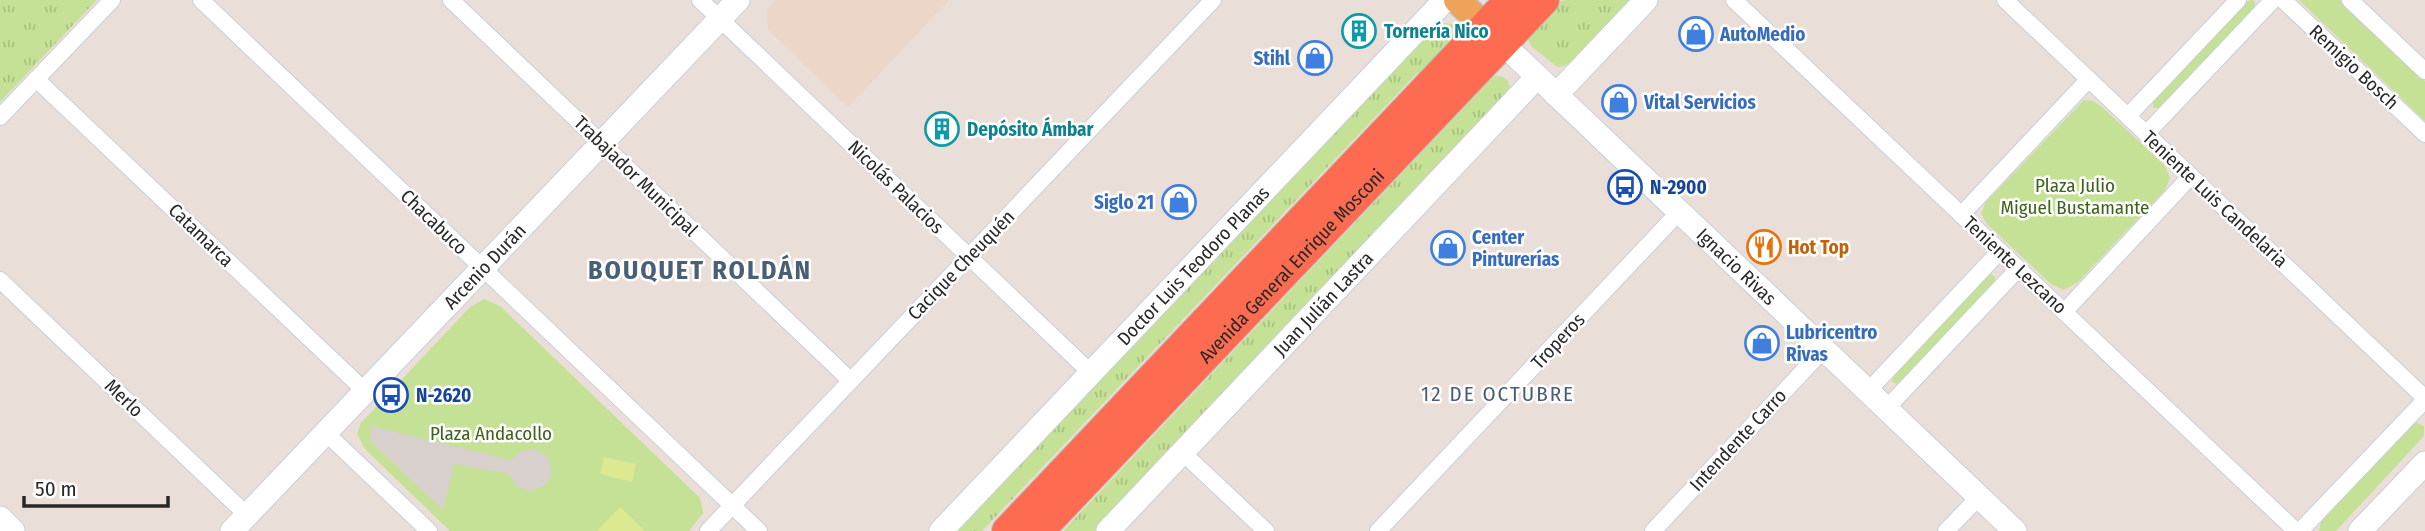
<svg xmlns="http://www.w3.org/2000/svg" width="2425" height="531" font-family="'Fira Sans Condensed',sans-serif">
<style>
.education{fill:#ecd6c8}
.grass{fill:url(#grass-tufts)}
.park{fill:#c4e195}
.pitch{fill:#dce990}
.plaza{fill:#d7d0cc}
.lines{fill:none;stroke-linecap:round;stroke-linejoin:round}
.street-casing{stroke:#c7d0da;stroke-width:18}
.secondary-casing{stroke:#c7d0da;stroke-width:25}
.primary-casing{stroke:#bebebe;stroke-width:29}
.highway-casing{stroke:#bebebe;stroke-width:32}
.street{stroke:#fff;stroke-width:16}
.secondary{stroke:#fff;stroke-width:23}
.primary{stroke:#efa259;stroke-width:26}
.highway{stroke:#fd6c51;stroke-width:30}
.labels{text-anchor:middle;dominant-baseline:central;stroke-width:5;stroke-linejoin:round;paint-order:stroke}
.culture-label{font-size:19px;font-weight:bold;fill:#0d838f;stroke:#fff;text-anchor:start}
.shop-label{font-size:19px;font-weight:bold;fill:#366cbe;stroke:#fff;text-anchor:start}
.street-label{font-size:19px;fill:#282828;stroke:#fff}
.park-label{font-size:19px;fill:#3d6319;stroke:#fff}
.transit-label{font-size:19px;font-weight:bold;fill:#164399;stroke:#fff;text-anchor:start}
.food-label{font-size:19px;font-weight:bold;fill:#c56008;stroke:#fff;text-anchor:start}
.neighbourhood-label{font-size:21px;letter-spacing:2px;fill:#495e77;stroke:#fff}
.district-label{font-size:26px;font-weight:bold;letter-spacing:2px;fill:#495e77;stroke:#fff}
</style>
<defs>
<pattern id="grass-tufts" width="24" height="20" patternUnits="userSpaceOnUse" patternTransform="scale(1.75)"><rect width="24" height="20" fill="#c4e195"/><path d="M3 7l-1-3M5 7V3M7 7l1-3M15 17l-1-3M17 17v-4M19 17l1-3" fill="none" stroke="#a8c180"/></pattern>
</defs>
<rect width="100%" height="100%" fill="#eaded9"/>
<!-- education -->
<path class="education" d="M 776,0 L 949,0 L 848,107 L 768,30 L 767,9 Z"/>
<!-- grass -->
<g class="grass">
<path d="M 0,0 L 97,0 L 0,102 Z"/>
<path d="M 1567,0 L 1630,0 L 1574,60 L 1565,66 L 1557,67 L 1531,46 L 1528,39 L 1554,2 Z"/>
<path d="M 1444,23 L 1452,24 L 1457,35 L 1427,71 L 1417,73 L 982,531 L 955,531 L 1437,25 Z"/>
<path d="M 1495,76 C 1510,76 1513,87 1506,98 L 1095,531 L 1063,531 L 1489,81 Z"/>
</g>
<!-- park -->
<g class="park">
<path d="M 2252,0 L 2255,2 L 2254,8 L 2160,108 L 2153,108 L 2153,101 L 2247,1 Z"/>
<path d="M 2299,0 L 2340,0 L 2425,81 L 2425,121 Z"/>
<path d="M 2084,100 L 2093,101 L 2101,106 L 2165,166 L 2170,178 L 2165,190 L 2077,283 L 2063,290 L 2051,284 L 1986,223 L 1981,213 L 1986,202 Z"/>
<path d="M 1991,274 L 1995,277 L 1994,283 L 1900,382 L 1897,384 L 1892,382 L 1893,375 L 1987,276 Z"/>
<path d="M 484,299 L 500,306 L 700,498 L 703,513 L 689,531 L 450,531 L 365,449 L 357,434 L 361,423 L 470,307 Z"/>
<path d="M 2417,423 L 2424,426 L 2424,436 L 2336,531 L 2319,531 L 2321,521 L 2412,425 Z"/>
</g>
<!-- pitch -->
<g class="pitch">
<path d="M 604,457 L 636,464 L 632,482 L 600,474 Z"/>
<path d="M 620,507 L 645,531 L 597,531 Z"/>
</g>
<!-- plaza -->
<path class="plaza" d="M 370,426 L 511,460 L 521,451 L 534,449 L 546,456 L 550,461 L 551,475 L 544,486 L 531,491 L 517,487 L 509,474 L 454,464 L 443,510 L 371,442 Z"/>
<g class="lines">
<!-- street casing -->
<g class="street-casing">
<g id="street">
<path d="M 201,0 L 759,531"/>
<path d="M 451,0 L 851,381"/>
<path d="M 700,0 L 1091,373"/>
<path d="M 1734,0 L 2296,531"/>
<path d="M 2005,0 L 2425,398"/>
<path d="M 2283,0 L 2425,134"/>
<path d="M 2350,0 L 2425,71"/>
<path d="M 36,79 L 365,391"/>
<path d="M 2128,116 L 2238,0"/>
<path d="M 0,117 L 112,0"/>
<path d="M 2146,134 L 2273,0"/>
<path d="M 1961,215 L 2089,79"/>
<path d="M 0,280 L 247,515"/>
<path d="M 2064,312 L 2191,176"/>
<path d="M 1868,391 L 2000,251"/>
<path d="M 1886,409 L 2018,269"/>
<path d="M 326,433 L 429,531"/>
<path d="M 1182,452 L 1266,531"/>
<path d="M 708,531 L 1213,0"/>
<path d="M 1378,531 L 1679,212"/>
<path d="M 1653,531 L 1824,349"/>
<path d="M 1946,531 L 1979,497"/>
<path d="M 2300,531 L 2425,400"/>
</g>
</g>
<!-- secondary casing -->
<g class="secondary-casing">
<g id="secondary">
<path id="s1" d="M 1502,43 L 2015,531"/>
<path d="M 1556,95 L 1646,0"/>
<path d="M 0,518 L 13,531"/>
<path id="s2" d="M 232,531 L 738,0"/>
<path id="s3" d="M 941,531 L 1445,0"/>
<path id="s4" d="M 1108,531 L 1537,77"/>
<path d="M 2360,531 L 2425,463"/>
</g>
</g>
<!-- primary casing -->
<g class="primary-casing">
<path id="primary" d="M 1457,0 L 1499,40"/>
</g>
<!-- highway casing -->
<g class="highway-casing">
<g id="highway">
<path d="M 1007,531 L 1510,0"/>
<path id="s5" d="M 1039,531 L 1544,0"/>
</g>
</g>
<!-- street -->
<use href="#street" class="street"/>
<!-- secondary -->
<use href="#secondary" class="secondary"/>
<!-- primary -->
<use href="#primary" class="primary"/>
<!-- highway -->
<use href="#highway" class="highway"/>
</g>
<!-- icons -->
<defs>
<g id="building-ring" transform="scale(1.75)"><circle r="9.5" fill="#fff" stroke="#0f9aa8" stroke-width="1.5"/><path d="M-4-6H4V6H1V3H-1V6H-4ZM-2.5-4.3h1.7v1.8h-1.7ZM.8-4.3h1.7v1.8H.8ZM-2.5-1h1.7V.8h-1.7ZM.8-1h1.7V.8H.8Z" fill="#0f9aa8"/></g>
<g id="shop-ring" transform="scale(1.75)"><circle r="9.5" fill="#fff" stroke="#3f7fe0" stroke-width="1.5"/><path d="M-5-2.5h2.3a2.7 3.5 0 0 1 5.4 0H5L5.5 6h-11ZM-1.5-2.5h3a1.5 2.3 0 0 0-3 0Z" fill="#3f7fe0"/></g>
<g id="bus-ring" transform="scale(1.75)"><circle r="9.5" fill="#fff" stroke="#1a4fb4" stroke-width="1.5"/><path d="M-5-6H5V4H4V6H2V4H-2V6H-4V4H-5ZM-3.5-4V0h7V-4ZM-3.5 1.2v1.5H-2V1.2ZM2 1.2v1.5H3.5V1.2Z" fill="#1a4fb4"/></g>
<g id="restaurant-ring" transform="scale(1.75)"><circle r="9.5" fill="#fff" stroke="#e8710a" stroke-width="1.5"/><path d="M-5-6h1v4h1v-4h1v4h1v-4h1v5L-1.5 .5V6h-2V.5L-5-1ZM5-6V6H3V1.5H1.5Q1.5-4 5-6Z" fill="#e8710a"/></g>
</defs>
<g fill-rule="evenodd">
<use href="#building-ring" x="1359" y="31"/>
<use href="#shop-ring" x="1696" y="34"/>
<use href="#shop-ring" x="1315" y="58"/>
<use href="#shop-ring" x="1619" y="102"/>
<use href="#building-ring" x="942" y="129"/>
<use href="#bus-ring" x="1625" y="187"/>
<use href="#shop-ring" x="1179" y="202"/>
<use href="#restaurant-ring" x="1764" y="247"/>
<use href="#shop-ring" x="1448" y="248"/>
<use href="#shop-ring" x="1762" y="343"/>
<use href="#bus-ring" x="391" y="395"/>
</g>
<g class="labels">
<!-- culture labels -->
<g class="culture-label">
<text x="1384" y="31">Tornería Nico</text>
<text x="967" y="129">Depósito Ámbar</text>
</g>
<!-- shop labels -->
<g class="shop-label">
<text x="1720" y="34">AutoMedio</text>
<text x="1290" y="58" text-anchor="end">Stihl</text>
<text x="1644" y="102">Vital Servicios</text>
<text x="1154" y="202" text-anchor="end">Siglo 21</text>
<text x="1472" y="237">Center<tspan x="1472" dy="22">Pinturerías</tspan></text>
<text x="1786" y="332">Lubricentro<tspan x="1786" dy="22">Rivas</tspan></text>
</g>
<!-- street labels -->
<g class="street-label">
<text transform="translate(2354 67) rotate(43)">Remigio Bosch</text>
<text transform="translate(636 176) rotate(44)">Trabajador Municipal</text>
<text transform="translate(896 187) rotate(44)">Nicolás Palacios</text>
<text transform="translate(2215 199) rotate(43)">Teniente Luis Candelaria</text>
<text transform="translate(434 222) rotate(44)">Chacabuco</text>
<text transform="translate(201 235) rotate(44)">Catamarca</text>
<text transform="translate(961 265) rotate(-46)">Cacique Cheuquén</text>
<text stroke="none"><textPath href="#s3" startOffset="366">Doctor Luis Teodoro Planas</textPath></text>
<text stroke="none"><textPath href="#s5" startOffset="366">Avenida General Enrique Mosconi</textPath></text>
<text transform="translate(2015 265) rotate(43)">Teniente Lezcano</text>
<text stroke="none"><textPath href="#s2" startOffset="366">Arcenio Durán</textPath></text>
<text stroke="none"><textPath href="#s1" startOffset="324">Ignacio Rivas</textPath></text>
<text stroke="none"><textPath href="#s4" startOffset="313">Juan Julián Lastra</textPath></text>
<text transform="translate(1558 341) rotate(-47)">Troperos</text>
<text transform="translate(124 398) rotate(44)">Merlo</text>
<text transform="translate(1738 440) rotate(-47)">Intendente Carro</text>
</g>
<!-- park labels -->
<g class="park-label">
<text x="2075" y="185">Plaza Julio<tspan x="2075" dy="22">Miguel Bustamante</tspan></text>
<text x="491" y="433">Plaza Andacollo</text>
</g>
<!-- transit labels -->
<g class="transit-label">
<text x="1650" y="187">N-2900</text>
<text x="416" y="395">N-2620</text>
</g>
<!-- food labels -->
<g class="food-label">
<text x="1788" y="247">Hot Top</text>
</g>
<!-- neighbourhood labels -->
<g class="neighbourhood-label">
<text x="1498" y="394">12 DE OCTUBRE</text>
</g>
<!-- district labels -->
<g class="district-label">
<text x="700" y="270">BOUQUET ROLDÁN</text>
</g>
</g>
<!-- scale -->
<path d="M24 496v10h144v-10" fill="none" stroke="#282828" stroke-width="3.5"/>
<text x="35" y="496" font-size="21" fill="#282828" stroke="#ffffff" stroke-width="5" paint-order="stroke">50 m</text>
</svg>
